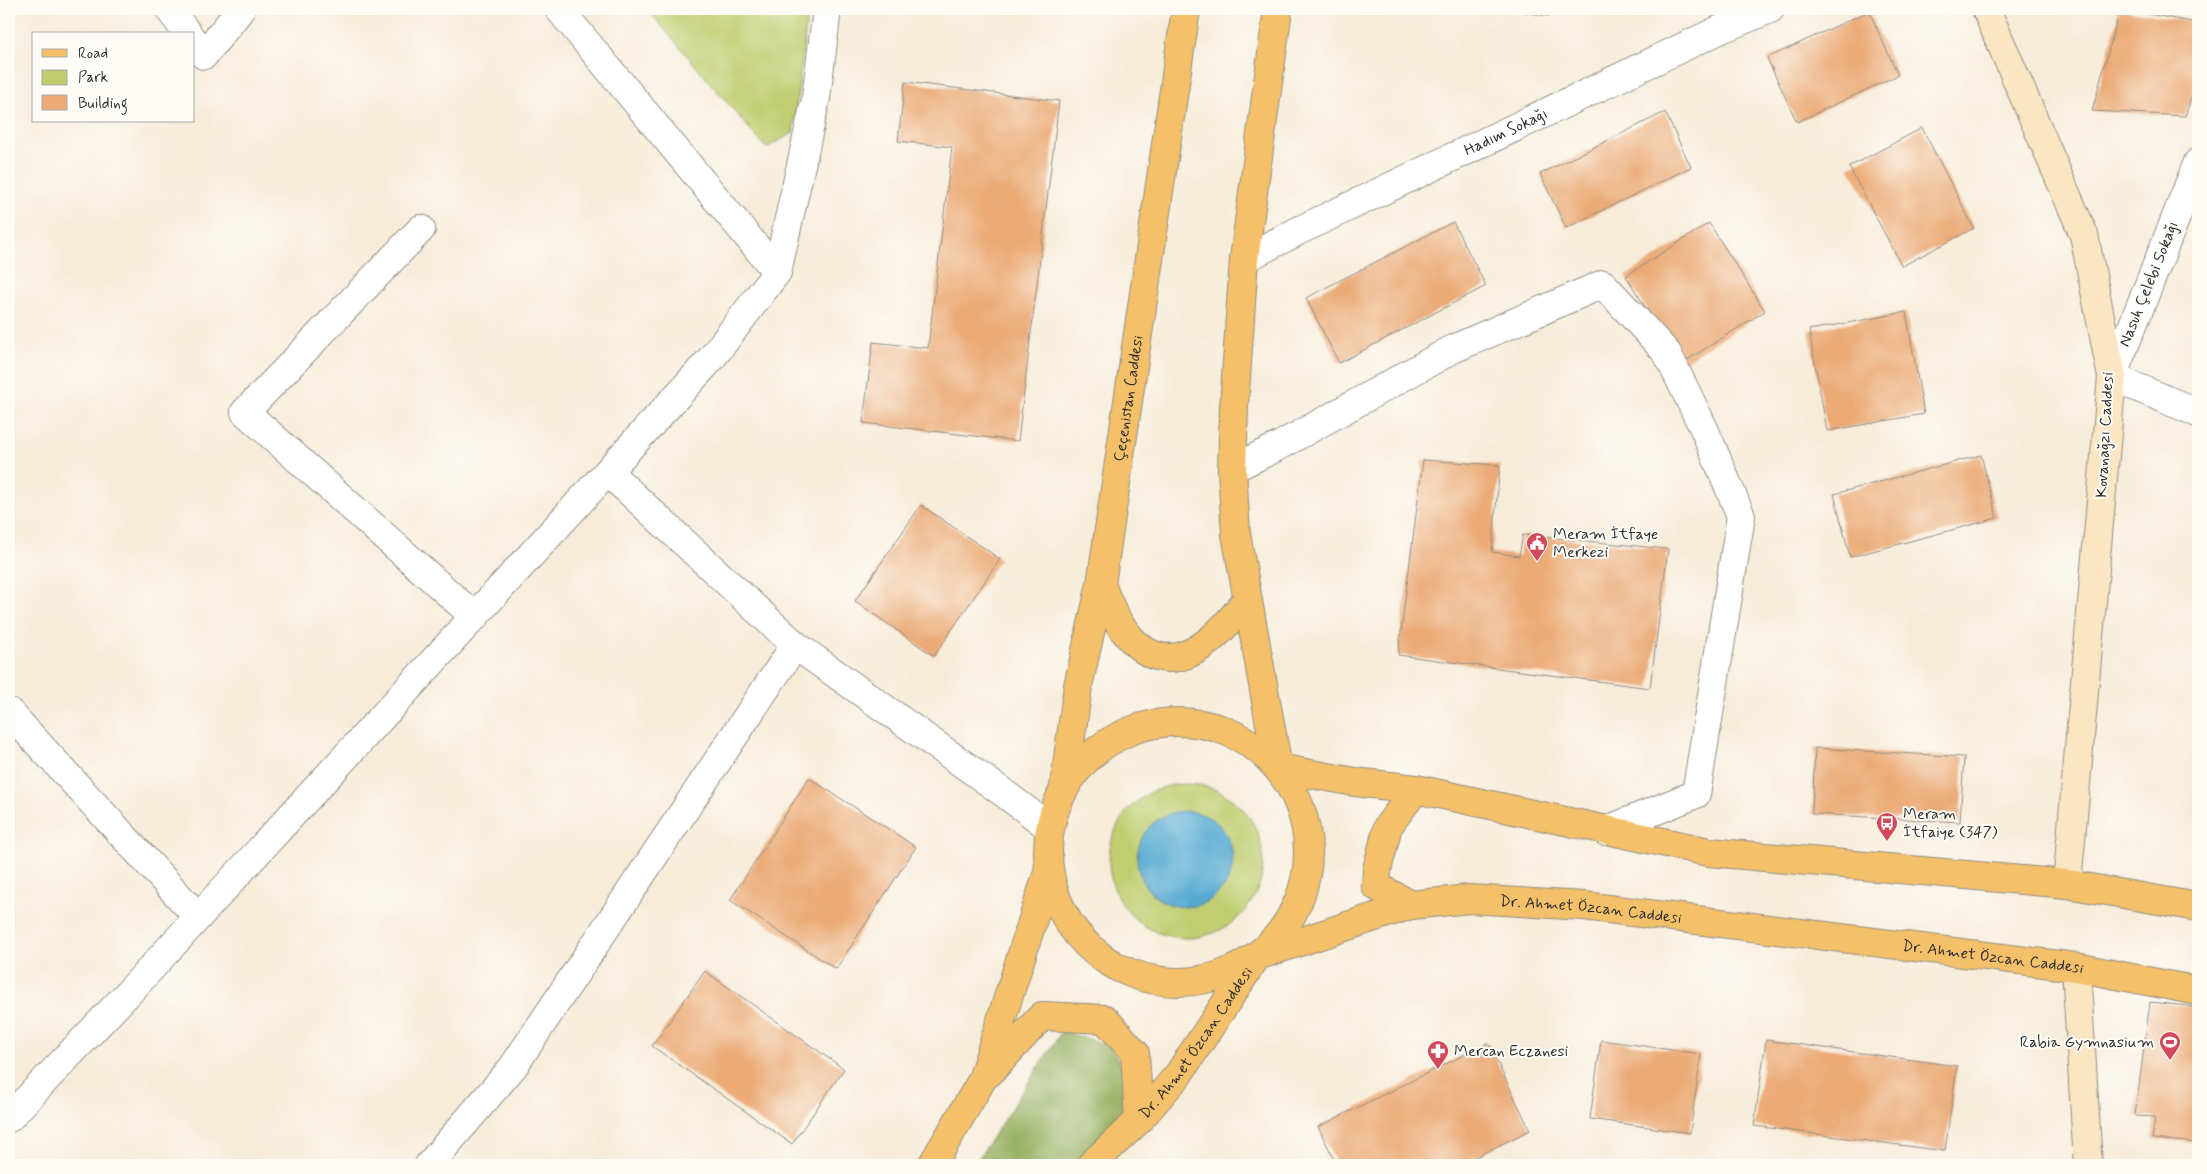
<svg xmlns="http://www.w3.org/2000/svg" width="2207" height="1174" font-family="Mynerve,sans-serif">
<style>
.green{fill:#c0cd6f;stroke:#767c4d}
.forest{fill:#98b062;stroke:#626e46}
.water{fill:#57aad2;stroke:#416a7e}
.building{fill:#ebaa76}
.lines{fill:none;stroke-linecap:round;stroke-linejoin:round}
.street-casing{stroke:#918c82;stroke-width:30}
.secondary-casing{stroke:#918c82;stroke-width:30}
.primary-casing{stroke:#918c82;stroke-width:30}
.street{stroke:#fff;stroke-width:28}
.secondary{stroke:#fbe6c3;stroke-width:28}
.primary{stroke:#f4c16a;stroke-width:28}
.labels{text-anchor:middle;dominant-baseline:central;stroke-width:4;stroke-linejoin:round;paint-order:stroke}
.street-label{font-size:16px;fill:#2b2b2b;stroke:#fdfcf7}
.poi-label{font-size:16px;fill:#2b2b2b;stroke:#fdfcf7;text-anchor:start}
</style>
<rect width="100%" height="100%" fill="#fdfcf7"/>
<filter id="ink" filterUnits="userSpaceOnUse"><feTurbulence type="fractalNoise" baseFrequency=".02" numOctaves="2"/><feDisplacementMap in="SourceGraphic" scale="10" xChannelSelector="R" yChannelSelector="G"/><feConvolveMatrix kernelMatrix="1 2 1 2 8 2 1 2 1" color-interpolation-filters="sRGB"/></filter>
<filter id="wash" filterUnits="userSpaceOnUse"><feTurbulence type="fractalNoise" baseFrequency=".0096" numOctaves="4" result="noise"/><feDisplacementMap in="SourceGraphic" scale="20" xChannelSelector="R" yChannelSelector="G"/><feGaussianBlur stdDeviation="1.12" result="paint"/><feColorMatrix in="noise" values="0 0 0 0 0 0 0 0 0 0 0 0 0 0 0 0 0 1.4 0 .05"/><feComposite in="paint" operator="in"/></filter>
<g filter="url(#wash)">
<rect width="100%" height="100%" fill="#f7ecd9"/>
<!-- green -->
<g class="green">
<path d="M 647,9 L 808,9 L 793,133 L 766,148 Z"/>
<circle cx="1186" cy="861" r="77"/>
</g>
<!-- forest -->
<path class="forest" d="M 1062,1031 L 1109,1045 L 1125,1072 L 1133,1115 L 1081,1165 L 974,1165 Z"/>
<!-- water -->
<circle class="water" cx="1185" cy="859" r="48"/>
<g id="blocks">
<!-- building -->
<g class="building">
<path d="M 1504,9 L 1550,9 L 1549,16 Z"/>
<path d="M 2120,9 L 2198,23 L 2198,78 L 2185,116 L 2092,111 Z"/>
<path d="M 1869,11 L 1898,75 L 1797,122 L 1767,58 Z"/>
<path d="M 905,82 L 1059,101 L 1018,441 L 863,423 L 873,342 L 928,348 L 952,147 L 898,141 Z"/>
<path d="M 1665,112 L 1691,167 L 1566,228 L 1540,174 Z"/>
<path d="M 1922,128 L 1974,228 L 1902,266 L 1849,167 Z"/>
<path d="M 1453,222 L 1486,286 L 1339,363 L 1306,298 Z"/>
<path d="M 1709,223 L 1765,311 L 1681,364 L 1626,276 Z"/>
<path d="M 1906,312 L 1924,414 L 1827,431 L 1809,330 Z"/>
<path d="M 1981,455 L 1997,518 L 1850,557 L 1834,494 Z"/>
<path d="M 1423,460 L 1500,465 L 1492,552 L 1519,556 L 1523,535 L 1668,549 L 1650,688 L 1398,655 Z"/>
<path d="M 921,505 L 1000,559 L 934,656 L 855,601 Z"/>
<path d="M 1815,748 L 1964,757 L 1960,822 L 1812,814 Z"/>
<path d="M 809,778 L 916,847 L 836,969 L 730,900 Z"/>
<path d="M 705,971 L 844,1069 L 792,1144 L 652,1046 Z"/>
<path d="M 2150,1002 L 2198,1007 L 2198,1143 L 2152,1139 L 2155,1117 L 2135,1116 Z"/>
<path d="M 1601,1040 L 1701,1054 L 1690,1133 L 1590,1119 Z"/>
<path d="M 1766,1040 L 1957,1066 L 1945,1151 L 1754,1126 Z"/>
<path d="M 1488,1043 L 1530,1130 L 1459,1165 L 1337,1165 L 1318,1127 Z"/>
</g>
</g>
</g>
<g filter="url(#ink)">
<use href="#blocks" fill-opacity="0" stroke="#918c82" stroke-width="1"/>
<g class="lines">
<!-- street casing -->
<g class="street-casing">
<g id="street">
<path d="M 169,9 L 188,34"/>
<path d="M 559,9 L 777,272"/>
<path d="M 194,41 L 204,55 L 241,9"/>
<path d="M 2198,162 L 2112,377 L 2198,413"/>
<path d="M 421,229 L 245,412 L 475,617"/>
<path id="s1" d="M 1244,259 L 1300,230 L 1719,30 L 1770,9"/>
<path d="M 1232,469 L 1281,445 L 1453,349 L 1603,284 L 1667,353 L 1705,431 L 1741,516 L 1696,794 L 1605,831"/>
<path d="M 608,472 L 795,645 L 1001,791 L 1049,827"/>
<path d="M 9,712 L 198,917"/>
<path d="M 9,1118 L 132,989 L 711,359 L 777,272 L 816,98 L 827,9"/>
<path d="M 429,1165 L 513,1067 L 795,645"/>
</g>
</g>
<!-- secondary casing -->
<g class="secondary-casing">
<g id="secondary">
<path d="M 1986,9 L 2084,235 L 2112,377 L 2067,884"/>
<path d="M 2076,967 L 2088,1165"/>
</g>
</g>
<!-- primary casing -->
<g class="primary-casing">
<g id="primary">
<path d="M 1278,9 L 1244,259 L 1234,407 L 1232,469 L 1236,534 L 1278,768"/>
<path d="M 1101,584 C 1107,599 1113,616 1123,629 C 1168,690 1215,642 1247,599"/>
<circle cx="1178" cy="852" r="130"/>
<path d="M 1278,768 L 1355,782 L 1416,789 L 1709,852 L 2067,884 L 2198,907"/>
<path id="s2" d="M 1064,787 L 1078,686 L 1101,584 L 1186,9"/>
<path d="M 1411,905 L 1376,886 L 1377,870 L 1388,826 L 1416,789"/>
<path d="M 989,1073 L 1042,1016 L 1105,1019 L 1135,1053 L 1139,1120"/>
<path d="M 932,1165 L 982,1080 L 1048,872"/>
<path id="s3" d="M 1091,1165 L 1139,1120 L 1178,1075 L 1257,956 L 1411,905 L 1469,899 L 1584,906 L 2076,967 L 2198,991"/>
</g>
</g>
<!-- street -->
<use href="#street" class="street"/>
<!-- secondary -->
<use href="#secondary" class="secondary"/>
<!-- primary -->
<use href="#primary" class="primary"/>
</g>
</g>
<!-- icons -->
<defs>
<g id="civic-pin" transform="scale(1.125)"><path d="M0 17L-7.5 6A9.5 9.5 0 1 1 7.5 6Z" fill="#d1495b" stroke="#fdfcf7"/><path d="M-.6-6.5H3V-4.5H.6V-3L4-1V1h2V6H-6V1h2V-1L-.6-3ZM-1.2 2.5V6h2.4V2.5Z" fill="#fff"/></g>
<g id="bus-pin" transform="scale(1.125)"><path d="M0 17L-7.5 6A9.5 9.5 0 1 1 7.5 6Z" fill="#d1495b" stroke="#fdfcf7"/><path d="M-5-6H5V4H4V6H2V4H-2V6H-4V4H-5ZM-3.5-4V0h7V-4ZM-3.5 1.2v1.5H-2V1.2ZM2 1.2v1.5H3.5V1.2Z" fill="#fff"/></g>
<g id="stadium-pin" transform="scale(1.125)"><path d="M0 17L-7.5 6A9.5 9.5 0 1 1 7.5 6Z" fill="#d1495b" stroke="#fdfcf7"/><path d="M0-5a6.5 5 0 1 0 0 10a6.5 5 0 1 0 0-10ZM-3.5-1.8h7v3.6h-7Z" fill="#fff"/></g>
<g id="pharmacy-pin" transform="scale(1.125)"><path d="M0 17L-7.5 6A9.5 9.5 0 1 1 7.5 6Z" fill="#d1495b" stroke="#fdfcf7"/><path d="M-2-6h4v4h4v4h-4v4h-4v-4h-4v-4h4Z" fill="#fff"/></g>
</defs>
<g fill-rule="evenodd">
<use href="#civic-pin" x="1537" y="543"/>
<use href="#bus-pin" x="1887" y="823"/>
<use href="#stadium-pin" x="2170" y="1042"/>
<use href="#pharmacy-pin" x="1438" y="1051"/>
</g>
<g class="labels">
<!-- street labels -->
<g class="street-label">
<text stroke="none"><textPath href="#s1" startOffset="291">Hadım Sokağı</textPath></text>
<text transform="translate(2149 284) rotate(-68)">Nasuh Çelebi Sokağı</text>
<text stroke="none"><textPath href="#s2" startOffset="394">Çeçenistan Caddesi</textPath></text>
<text transform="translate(2105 435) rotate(-87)">Kovanağzı Caddesi</text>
<text stroke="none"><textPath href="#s3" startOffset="611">Dr. Ahmet Özcan Caddesi</textPath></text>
<text stroke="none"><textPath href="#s3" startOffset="1016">Dr. Ahmet Özcan Caddesi</textPath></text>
<text stroke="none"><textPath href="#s3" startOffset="162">Dr. Ahmet Özcan Caddesi</textPath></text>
</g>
<!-- poi labels -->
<g class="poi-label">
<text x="1553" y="534">Meram İtfaye<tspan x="1553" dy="18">Merkezi</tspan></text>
<text x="1903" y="814">Meram<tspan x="1903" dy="18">İtfaiye (347)</tspan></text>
<text x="2154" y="1042" text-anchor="end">Rabia Gymnasium</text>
<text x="1454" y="1051">Mercan Eczanesi</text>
</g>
</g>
<!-- margin -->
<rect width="2207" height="1174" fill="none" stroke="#fdfcf7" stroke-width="30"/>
<!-- legend -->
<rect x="32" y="32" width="162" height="90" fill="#fdfcf7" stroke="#a9a8a5"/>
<rect x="42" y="49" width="25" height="8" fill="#f4c16a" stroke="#a9a8a5"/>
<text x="78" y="58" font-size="15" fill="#2b2b2b">Road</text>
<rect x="42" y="70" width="25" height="15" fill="#c0cd6f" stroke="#a9a8a5"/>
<text x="78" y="82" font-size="15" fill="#2b2b2b">Park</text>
<rect x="42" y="95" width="25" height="15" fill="#ebaa76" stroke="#a9a8a5"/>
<text x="78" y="108" font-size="15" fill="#2b2b2b">Building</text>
</svg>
